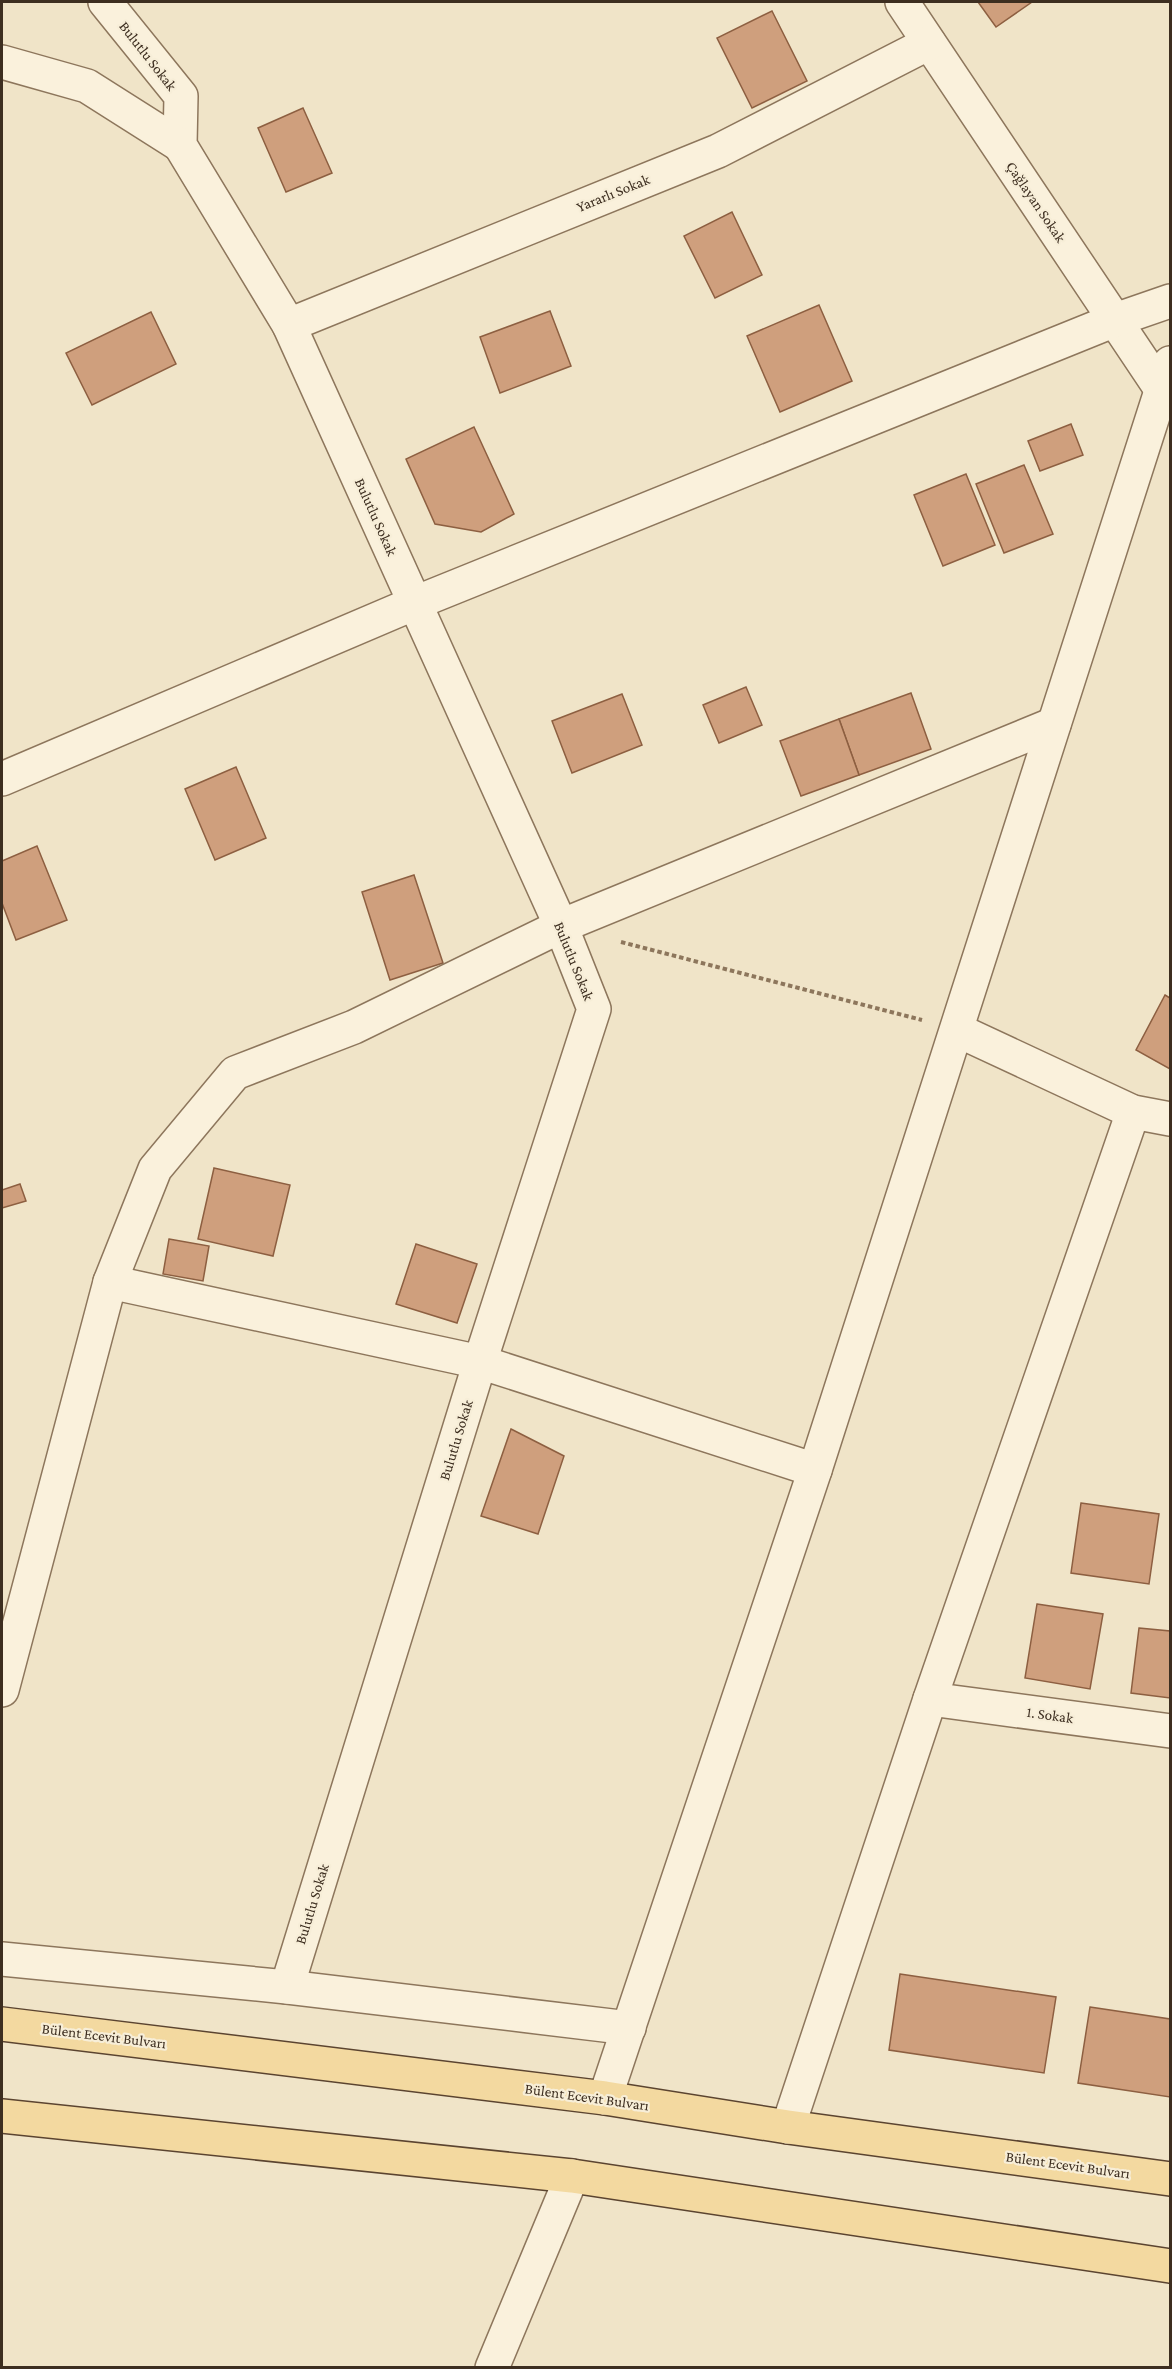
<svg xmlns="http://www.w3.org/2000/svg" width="1172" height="2369" font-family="'Crimson Pro',serif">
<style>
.building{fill:#cf9f7d;stroke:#8d5f41;stroke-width:1.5}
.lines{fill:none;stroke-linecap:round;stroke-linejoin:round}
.street-casing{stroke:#8d765c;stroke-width:36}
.primary-casing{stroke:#5b4430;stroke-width:36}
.path{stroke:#8d765c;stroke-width:4;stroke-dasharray:4.5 3;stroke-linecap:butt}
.street{stroke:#faf1dc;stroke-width:33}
.primary{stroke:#f3d9a0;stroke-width:33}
.labels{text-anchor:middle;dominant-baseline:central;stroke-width:4.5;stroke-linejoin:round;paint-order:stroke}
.street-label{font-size:15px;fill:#3d2e20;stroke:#f7eed8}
</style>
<rect width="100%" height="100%" fill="#f0e4c8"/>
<!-- building -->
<g class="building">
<path d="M 978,2 L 1032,2 L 996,27 Z"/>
<path d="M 772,11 L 807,81 L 752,108 L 717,38 Z"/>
<path d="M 303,108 L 332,173 L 286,192 L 258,128 Z"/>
<path d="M 732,212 L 762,275 L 715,298 L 684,236 Z"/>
<path d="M 819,305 L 852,381 L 780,412 L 747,336 Z"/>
<path d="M 550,311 L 571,366 L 500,393 L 480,337 Z"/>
<path d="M 151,312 L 176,364 L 92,405 L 66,353 Z"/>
<path d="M 1071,424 L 1083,455 L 1040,471 L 1028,441 Z"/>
<path d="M 474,427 L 514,514 L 481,532 L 435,524 L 406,459 Z"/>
<path d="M 1024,465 L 1053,534 L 1004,553 L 976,484 Z"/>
<path d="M 966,474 L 995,545 L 943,566 L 914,495 Z"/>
<path d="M 746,687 L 762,725 L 719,743 L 703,705 Z"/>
<path d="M 911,693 L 931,749 L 859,775 L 839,719 Z"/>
<path d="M 622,694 L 642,745 L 572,773 L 552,721 Z"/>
<path d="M 839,719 L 859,775 L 801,796 L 780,741 Z"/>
<path d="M 236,767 L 266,838 L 215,860 L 185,789 Z"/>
<path d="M 37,846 L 67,920 L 16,940 L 2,903 L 2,861 Z"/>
<path d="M 414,875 L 443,963 L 390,980 L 362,892 Z"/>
<path d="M 1165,995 L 1170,998 L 1170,1069 L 1136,1050 Z"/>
<path d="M 214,1168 L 290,1185 L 273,1256 L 198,1239 Z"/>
<path d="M 20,1184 L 26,1201 L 2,1208 L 2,1190 Z"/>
<path d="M 169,1239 L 209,1246 L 203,1281 L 163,1274 Z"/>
<path d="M 416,1244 L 477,1264 L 457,1323 L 396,1304 Z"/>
<path d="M 511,1429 L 564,1456 L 538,1534 L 481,1516 Z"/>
<path d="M 1081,1503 L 1159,1514 L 1149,1584 L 1071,1573 Z"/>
<path d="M 1037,1604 L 1103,1614 L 1090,1689 L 1025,1678 Z"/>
<path d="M 1139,1628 L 1170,1631 L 1170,1698 L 1131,1693 Z"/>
<path d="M 900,1974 L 1056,1997 L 1044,2073 L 889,2050 Z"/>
<path d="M 1090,2007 L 1170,2019 L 1170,2097 L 1078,2083 Z"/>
</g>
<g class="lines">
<!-- street casing -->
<g class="street-casing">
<g id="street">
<path d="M 105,2 L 181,96 L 180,145 L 289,325 L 561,926 L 594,1009 L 480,1362 L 287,1987"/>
<path d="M 902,2 L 1169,401"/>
<path d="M 2,62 L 87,86 L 180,145"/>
<path d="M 289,325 L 718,151 L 929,43"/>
<path d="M 2,779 L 415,603 L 1115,320 L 1170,301"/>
<path d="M 957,1030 L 1133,1112 L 1170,1119"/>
<path d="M 110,1282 L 480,1362 L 815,1470"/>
<path d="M 2,1690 L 110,1282 L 155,1169 L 235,1073 L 354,1027 L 561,926 L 1054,724"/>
<path d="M 930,1699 L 1170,1731"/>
<path d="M 2,1959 L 287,1987 L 629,2028"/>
<path d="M 605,2098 L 815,1470 L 1170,363"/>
<path d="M 788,2127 L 930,1699 L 1133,1112"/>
<path d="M 492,2368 L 572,2176"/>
</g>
</g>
<!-- primary casing -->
<g class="primary-casing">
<g id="primary">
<path d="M 2,2024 L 605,2098 L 788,2127 L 1170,2179"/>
<path d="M 2,2116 L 572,2176 L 1170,2266"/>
</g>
</g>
<!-- path -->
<path class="path" d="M 621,942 L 922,1020"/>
<!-- street -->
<use href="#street" class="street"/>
<!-- primary -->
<use href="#primary" class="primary"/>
</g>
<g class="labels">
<!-- street labels -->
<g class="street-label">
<text transform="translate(148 56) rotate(52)">Bulutlu Sokak</text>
<text transform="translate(613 193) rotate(-22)">Yararlı Sokak</text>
<text transform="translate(1036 202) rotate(56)">Çağlayan Sokak</text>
<text transform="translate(376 517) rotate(66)">Bulutlu Sokak</text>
<text transform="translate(574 961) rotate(68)">Bulutlu Sokak</text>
<text transform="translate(456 1440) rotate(-73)">Bulutlu Sokak</text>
<text transform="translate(1050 1715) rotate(8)">1. Sokak</text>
<text transform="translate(312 1904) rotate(-73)">Bulutlu Sokak</text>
<text transform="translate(104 2036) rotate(7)">Bülent Ecevit Bulvarı</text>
<text transform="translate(587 2097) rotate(8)">Bülent Ecevit Bulvarı</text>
<text transform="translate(1068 2165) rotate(8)">Bülent Ecevit Bulvarı</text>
</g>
</g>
<!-- border -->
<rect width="1172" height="2369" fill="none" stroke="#3d2e20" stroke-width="6"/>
</svg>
